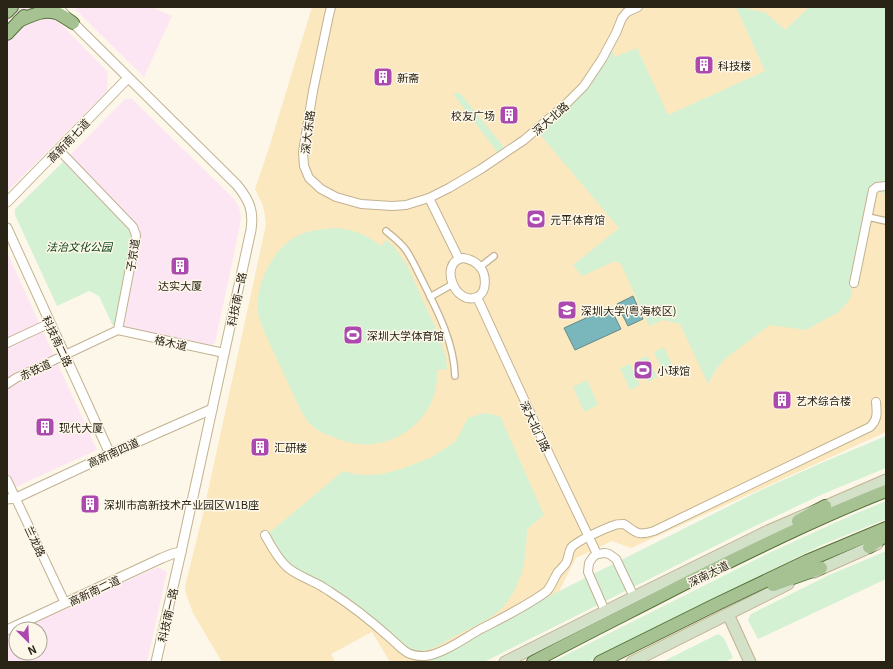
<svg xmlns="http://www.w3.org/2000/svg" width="893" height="669" font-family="Georgia,'Noto Sans SC',serif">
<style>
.commercial{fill:#fde6f3}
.built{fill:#fce8be}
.green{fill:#d4f1d4}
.water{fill:#79b7bc;stroke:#618b8a}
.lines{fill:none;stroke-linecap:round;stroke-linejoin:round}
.pedestrian-casing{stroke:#c2b291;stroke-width:8}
.minor-casing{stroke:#c2b291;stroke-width:10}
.tertiary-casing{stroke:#c2b291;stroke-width:11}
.secondary-casing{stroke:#c2b291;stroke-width:13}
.primary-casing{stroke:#557138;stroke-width:14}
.pedestrian{stroke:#fff;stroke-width:5.5}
.minor{stroke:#fff;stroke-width:8}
.tertiary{stroke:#fff;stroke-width:9}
.secondary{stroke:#d3e1c9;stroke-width:11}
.primary{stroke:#a7c292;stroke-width:12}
.labels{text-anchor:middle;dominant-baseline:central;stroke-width:3;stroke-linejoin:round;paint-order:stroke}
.poi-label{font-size:11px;fill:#2a2417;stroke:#fdf7e9;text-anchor:start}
.street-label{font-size:11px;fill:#2a2417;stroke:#fdf7e9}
.park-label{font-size:11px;font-style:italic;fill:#0b4315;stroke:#fdf7e9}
</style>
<rect width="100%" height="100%" fill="#fdf7e9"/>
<!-- commercial -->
<g class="commercial">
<path d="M 7,7 L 44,7 L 108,72 L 107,91 L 7,192 Z"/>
<path d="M 75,7 L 151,7 L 172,16 L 144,77 L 76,10 Z"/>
<path d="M 125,99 L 132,99 L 234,199 L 239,207 L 241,217 L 238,235 L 215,343 L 211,345 L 116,325 L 130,233 L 63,162 Z"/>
<path d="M 7,252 L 97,450 L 7,491 Z"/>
<path d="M 158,567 L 167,572 L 147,662 L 7,662 L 7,636 L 16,632 L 16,653 L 40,653 L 40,629 L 22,629 Z"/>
</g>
<!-- built -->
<path class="built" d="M 312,7 L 886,7 L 886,395 L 885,396 L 886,399 L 886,432 L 631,548 L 612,541 L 576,558 L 558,593 L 430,662 L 390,662 L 372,632 L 331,654 L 335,662 L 222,662 L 193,613 L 186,594 L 185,586 L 203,514 L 266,225 L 265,216 L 263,206 L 255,189 L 268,151 Z"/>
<!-- green -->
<g class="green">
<path d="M 736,7 L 741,7 L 766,13 L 785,30 L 809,7 L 886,7 L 886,194 L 874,190 L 850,299 L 839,312 L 806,330 L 770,325 L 726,358 L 717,368 L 708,384 L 680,324 L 663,320 L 649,326 L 621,264 L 615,261 L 582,276 L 573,265 L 619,228 L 536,130 L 566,104 L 609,44 L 615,57 L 637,48 L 668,115 L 765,71 Z"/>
<path d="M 460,93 L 504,147 L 498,153 L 453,94 Z"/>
<path d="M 63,162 L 128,229 L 132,236 L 116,325 L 113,326 L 99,296 L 89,291 L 57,306 L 15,215 L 15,209 Z"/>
<path d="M 336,228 C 355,230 365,234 381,246 L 386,240 L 395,248 L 407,265 L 440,338 L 446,358 L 447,369 L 437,370 C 438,388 433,403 423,416 C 399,445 365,452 331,436 C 326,434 319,432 315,428 C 308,423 304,416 300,409 C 291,389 282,370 273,351 C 268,340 262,328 259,317 C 252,289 272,249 297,236 C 309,230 322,229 336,228 Z"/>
<path d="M 664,347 L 674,369 L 664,373 L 654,352 Z"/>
<path d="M 647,356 L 657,377 L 648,382 L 638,360 Z"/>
<path d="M 630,364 L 640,385 L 630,390 L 620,368 Z"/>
<path d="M 587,380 L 598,405 L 584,412 L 573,387 Z"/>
<path d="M 484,413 L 500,416 L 544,515 L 527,529 C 526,554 525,571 513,593 C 509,599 505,606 500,610 C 488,621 469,629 455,636 C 441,644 427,654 410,651 L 297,570 L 279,556 L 268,534 L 343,471 L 354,474 L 366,475 L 383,474 L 404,468 L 430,458 L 456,441 L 468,418 Z"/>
<path d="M 886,436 L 886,468 L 823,494 L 749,529 L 484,662 L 418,662 L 761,490 L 826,461 Z"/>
<path d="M 886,501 L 886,519 L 824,544 L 587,662 L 552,662 L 771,552 L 852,515 Z"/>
<path d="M 886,551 L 886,579 L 758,639 L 748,620 L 751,614 L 827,576 Z"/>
<path d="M 718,634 L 724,638 L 733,658 L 724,662 L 662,662 Z"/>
</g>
<!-- water -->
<g class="water">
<path d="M 633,296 L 643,319 L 628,326 L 617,304 Z"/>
<path d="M 610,307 L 621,329 L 575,350 L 564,328 Z"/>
</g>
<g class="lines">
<!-- pedestrian casing -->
<g class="pedestrian-casing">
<g id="pedestrian">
<path d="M 868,217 L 886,221"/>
<path d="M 386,231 C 393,237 400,242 406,250 C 412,259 417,270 422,280 C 437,310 454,342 455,376"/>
<path d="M 480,267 L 494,256"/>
<path d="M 430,297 L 453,284"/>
</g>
</g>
<!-- minor casing -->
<g class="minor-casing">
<g id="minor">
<path d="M 331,7 L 329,15 L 313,91 L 303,152 L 304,166 L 309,178 L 321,189 L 336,197 L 361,204 L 392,206 L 406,205 L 429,198 L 449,188 L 481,169 L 524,140 L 566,104 L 584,86 L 602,59 L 616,33 L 622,18 L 627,12 L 638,7"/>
<path d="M 429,198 L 459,259"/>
<path d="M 463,258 C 470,259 476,262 480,267 C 486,274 488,292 477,297 C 455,307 438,262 463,258 Z"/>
<path d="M 854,283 L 873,190 L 877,187 L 886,186"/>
<path d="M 477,297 L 551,458 L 597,554"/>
<path d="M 118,330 L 224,353"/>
<path d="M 7,343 L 50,323"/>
<path d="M 7,384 L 16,378 L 118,330 L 135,242 L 136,235 L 133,227 L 59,150"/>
<path d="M 7,480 L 65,603"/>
<path d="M 265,535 C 271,546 277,558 287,567 C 295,574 304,577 313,582 C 319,584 324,588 329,591 C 351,605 370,620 389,637 C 402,648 406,657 425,656 C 441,655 465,638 479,630 C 502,618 527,606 547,591 C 552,585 554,578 558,572 C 561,569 564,566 566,563 C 569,558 568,553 571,548 C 576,541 606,528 615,525 C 617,524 621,524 624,524 C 637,533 637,536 654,531 L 870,427 C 878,420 877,412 876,402"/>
<path d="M 605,611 L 588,572 L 589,563 L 593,557 L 597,554 L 605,553 L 609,554 L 616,559 L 634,597"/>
</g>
</g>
<!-- tertiary casing -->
<g class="tertiary-casing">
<g id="tertiary">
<path d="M 57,7 L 237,185 C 249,200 254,210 251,230 L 181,552 L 156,662"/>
<path d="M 7,202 L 128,78"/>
<path d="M 7,228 L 110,454"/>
<path d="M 7,499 L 16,498 L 110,454 L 212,409"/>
<path d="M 7,630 L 162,558 L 172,554 L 181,552"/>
</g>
</g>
<!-- secondary casing -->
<g class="secondary-casing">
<g id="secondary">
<path d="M 814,572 L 877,544"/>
<path d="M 728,614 L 750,662"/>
<path d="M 505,662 L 634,597 L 768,531 L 886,480"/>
<path d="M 632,662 L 788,584"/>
</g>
</g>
<!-- primary casing -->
<g class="primary-casing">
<g id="primary">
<path d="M 7,12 L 12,7"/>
<path d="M 19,21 C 32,15 46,8 59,14 C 64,17 69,20 73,23"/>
<path d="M 7,34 L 24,16"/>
<path d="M 798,521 L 825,506"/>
<path d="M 869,547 L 886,535"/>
<path d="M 773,585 L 821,568"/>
<path d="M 533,662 C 583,635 634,610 684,584 C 751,551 817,518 886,491"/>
<path d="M 600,662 L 715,605 L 807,561 L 886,528"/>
</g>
</g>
<!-- pedestrian -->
<use href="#pedestrian" class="pedestrian"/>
<!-- minor -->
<use href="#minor" class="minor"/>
<!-- tertiary -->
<use href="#tertiary" class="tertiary"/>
<!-- secondary -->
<use href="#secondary" class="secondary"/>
<!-- primary -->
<use href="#primary" class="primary"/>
</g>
<!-- icons -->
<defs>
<g id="building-square" transform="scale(1)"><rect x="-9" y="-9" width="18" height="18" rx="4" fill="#ac49af" stroke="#fdf7e9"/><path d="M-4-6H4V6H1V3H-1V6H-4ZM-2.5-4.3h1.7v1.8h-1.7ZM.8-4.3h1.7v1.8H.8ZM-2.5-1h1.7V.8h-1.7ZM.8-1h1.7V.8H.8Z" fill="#fff"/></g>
<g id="stadium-square" transform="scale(1)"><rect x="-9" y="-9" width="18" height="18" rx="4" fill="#ac49af" stroke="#fdf7e9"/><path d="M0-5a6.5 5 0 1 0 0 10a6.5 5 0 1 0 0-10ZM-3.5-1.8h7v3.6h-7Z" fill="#fff"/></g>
<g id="university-square" transform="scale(1)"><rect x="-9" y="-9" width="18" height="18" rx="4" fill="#ac49af" stroke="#fdf7e9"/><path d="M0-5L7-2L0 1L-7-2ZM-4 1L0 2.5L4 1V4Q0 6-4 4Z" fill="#fff"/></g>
</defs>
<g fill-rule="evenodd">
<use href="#building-square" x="704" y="65"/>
<use href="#building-square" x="383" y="77"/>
<use href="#building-square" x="509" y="115"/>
<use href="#stadium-square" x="536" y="219"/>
<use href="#building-square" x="180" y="266"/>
<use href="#university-square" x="567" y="310"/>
<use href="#stadium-square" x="353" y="335"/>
<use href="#stadium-square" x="643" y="370"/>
<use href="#building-square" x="782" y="400"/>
<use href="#building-square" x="45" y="427"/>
<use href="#building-square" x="260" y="447"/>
<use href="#building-square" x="90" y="504"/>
</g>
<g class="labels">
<!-- poi labels -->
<g class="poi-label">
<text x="718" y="65">科技楼</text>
<text x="397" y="77">新斋</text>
<text x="495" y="115" text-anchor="end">校友广场</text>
<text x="550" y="219">元平体育馆</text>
<text x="180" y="285" text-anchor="middle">达实大厦</text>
<text x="581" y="310">深圳大学(粤海校区)</text>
<text x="367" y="335">深圳大学体育馆</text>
<text x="657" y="370">小球馆</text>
<text x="796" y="400">艺术综合楼</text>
<text x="59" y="427">现代大厦</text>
<text x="274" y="447">汇研楼</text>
<text x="104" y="504">深圳市高新技术产业园区W1B座</text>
</g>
<!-- street labels -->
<g class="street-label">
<text transform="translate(550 118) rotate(-41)">深大北路</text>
<text transform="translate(307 132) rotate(-83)">深大东路</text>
<text transform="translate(68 140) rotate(-46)">高新南七道</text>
<text transform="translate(132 255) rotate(-81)">子京道</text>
<text transform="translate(236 299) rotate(-78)">科技南一路</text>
<text transform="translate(58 341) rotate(65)">科技南二路</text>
<text transform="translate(171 342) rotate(13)">格木道</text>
<text transform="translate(35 369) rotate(-25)">赤铁道</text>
<text transform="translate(536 426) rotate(65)">深大北门路</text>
<text transform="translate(113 452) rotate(-24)">高新南四道</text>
<text transform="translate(36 541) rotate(65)">兰龙路</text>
<text transform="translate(708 573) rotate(-26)">深南大道</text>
<text transform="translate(94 590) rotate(-25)">高新南二道</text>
<text transform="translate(167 615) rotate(-77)">科技南一路</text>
</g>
<!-- park labels -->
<g class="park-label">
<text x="79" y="246">法治文化公园</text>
</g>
</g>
<!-- border -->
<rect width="893" height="669" fill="none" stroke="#2a2417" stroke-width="16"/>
<!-- north arrow -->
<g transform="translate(28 641) rotate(156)"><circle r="19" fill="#fdf7e9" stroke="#a9a395"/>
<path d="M0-3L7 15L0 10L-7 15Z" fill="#ac49af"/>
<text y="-6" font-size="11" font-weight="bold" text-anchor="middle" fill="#2a2417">N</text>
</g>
</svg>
